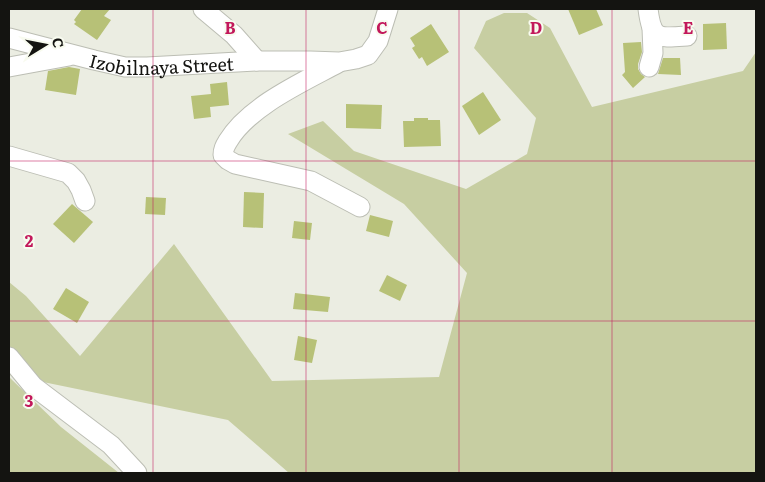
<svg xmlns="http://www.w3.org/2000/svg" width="765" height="482" font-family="Literata,serif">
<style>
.green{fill:#c7cea2}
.building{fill:#b7c177}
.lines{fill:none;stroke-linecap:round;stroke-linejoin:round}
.minor-casing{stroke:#bcbeb4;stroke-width:21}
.minor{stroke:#fff;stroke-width:19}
.grid{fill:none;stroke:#c2185b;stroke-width:1;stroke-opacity:0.55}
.labels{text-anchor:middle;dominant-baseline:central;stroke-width:4;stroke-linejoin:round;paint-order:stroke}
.street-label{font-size:18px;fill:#141411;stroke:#f8fbef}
.grid-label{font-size:16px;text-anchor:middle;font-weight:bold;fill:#c2185b;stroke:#f8fbef;stroke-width:4;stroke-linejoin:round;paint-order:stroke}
</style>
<rect width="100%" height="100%" fill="#ebede2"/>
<!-- green -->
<g class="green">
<path d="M 504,13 L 527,13 L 550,28 L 592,107 L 743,71 L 756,52 L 756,473 L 289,473 L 228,420 L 9,375 L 9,282 L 26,296 L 80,356 L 174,244 L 272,381 L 439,377 L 467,273 L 404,204 L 288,134 L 323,121 L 354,151 L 466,189 L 527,154 L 536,118 L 474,48 L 486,21 Z"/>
<path d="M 9,377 L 61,427 L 119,473 L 9,473 Z"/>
</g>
<!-- building -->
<g class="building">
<path d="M 82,9 L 110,9 L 104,16 L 111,20 L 97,40 L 74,24 L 76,22 L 74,20 Z"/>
<path d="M 568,9 L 596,9 L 603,25 L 579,35 Z"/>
<path d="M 726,23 L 727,49 L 703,50 L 703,24 Z"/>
<path d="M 431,24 L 449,52 L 427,66 L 422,57 L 419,59 L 412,48 L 415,46 L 410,38 Z"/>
<path d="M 641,42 L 642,52 L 638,64 L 638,69 L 641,74 L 645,77 L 633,88 L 622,75 L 625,72 L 623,43 Z"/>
<path d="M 663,58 L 680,58 L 681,75 L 658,74 Z"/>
<path d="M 69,67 L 80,69 L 76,95 L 45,90 L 48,71 Z"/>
<path d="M 227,82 L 229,105 L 210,107 L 211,117 L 194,119 L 191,96 L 211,94 L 210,84 Z"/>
<path d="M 483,92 L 501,120 L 479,135 L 462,106 Z"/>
<path d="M 346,104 L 382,105 L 381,129 L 346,128 Z"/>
<path d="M 414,118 L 428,118 L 428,120 L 440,120 L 441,146 L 404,147 L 403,121 L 414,121 Z"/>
<path d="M 244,192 L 264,193 L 263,228 L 243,227 Z"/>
<path d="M 146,197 L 166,198 L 165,215 L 145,214 Z"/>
<path d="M 72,204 L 93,222 L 74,243 L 53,224 Z"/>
<path d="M 370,215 L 393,221 L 389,237 L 366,231 Z"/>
<path d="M 294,221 L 312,223 L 310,240 L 292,238 Z"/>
<path d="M 387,275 L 407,285 L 400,301 L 379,291 Z"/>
<path d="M 66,288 L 89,302 L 77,323 L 53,309 Z"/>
<path d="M 295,293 L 330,297 L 328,312 L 293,309 Z"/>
<path d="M 298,336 L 317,340 L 312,363 L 294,360 Z"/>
</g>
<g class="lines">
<!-- minor casing -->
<g class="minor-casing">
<g id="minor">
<path d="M 203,9 L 234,35 L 257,61"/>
<path d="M 648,9 C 652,40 658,38 687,36"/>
<path id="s1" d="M 9,38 L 94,60 L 125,67 L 147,67 L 257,61 L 310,61 L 339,62 L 356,59 L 368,55 L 378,41 L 388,9"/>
<path d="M 338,63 C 303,82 249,106 228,141 C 225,146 223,149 223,155 L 228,160 L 235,164 L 311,181 L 360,207"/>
<path d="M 9,67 L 69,56"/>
<path d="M 649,67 L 653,53 L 652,28"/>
<path d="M 9,156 L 68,173 L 76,181 L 81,190 L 85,201"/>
<path d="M 9,357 L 33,386 L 111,445 L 137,473"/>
</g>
</g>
<!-- minor -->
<use href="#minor" class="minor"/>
</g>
<!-- grid -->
<path class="grid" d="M 153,9 L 153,473M 306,9 L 306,473M 459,9 L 459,473M 612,9 L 612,473M 9,161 L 756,161M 9,321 L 756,321"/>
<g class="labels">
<!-- street labels -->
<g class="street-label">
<text stroke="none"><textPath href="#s1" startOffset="156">Izobilnaya Street</textPath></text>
</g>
</g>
<g class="grid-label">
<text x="230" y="34">B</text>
<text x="382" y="34">C</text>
<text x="536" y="34">D</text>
<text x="688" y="34">E</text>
<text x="29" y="247">2</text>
<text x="29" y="407">3</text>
</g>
<!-- border -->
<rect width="765" height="482" fill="none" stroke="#141411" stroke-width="20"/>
<!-- north arrow -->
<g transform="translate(45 45) rotate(80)" stroke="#f8fbef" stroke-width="4" paint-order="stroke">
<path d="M0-4L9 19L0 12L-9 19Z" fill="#141411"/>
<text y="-8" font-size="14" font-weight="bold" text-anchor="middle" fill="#141411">С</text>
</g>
</svg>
